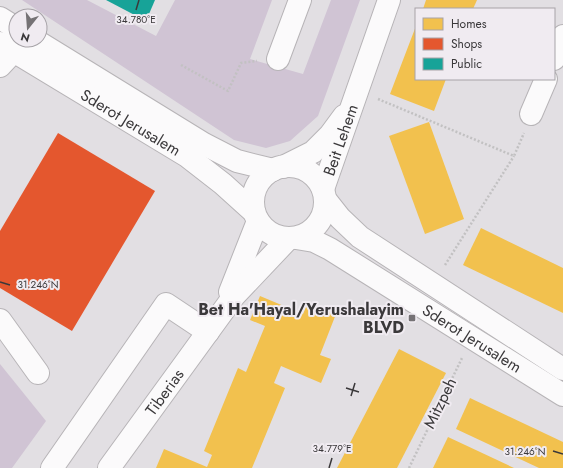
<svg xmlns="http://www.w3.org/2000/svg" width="563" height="468" font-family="Jost,sans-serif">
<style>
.green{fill:#d0c4d4}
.homes{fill:#f2c14e}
.shops{fill:#e4572e}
.public{fill:#17a398}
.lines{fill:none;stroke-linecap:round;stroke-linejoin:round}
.minor-casing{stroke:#b7b4b7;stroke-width:24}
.path{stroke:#c2c1c2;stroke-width:2.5;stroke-dasharray:2 2;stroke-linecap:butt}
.minor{stroke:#fbfafb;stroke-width:22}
.ticks{fill:none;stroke:#3a383a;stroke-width:1.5}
.poi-dot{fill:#757275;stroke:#f0ebf1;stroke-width:1.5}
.labels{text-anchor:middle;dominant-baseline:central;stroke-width:4;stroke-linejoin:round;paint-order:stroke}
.street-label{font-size:16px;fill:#3a383a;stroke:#f0ebf1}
.poi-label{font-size:16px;font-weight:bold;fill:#3a383a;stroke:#f0ebf1;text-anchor:end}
.ticks-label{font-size:10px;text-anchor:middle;fill:#3a383a;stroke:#f0ebf1;stroke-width:4;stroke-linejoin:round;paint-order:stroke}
</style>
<rect width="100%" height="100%" fill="#e2dfe3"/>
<!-- green -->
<g class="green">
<path d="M 22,0 L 87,0 L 156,36 L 175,0 L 272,0 L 250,59 L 303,74 L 331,0 L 360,0 L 318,116 L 290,141 L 266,148 L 234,140 Z"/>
<path d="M 0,364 L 46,421 L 12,468 L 0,468 Z"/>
</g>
<!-- homes -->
<g class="homes">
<path d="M 426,0 L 477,0 L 473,9 L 423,9 Z"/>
<path d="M 416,26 L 416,79 L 446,79 L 434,111 L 390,94 Z"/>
<path d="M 429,122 L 464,219 L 425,234 L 389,136 Z"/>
<path d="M 481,228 L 563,268 L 563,313 L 463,265 Z"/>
<path d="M 260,296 L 303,314 L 308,302 L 336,314 L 320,355 L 331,359 L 321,383 L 281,366 L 274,383 L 285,388 L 252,468 L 156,468 L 164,449 L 207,467 L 212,455 L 204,451 L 238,368 L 246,372 L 265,326 L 250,320 Z"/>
<path d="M 399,349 L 446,373 L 397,468 L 337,468 Z"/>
<path d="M 470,398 L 563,442 L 563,468 L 539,468 L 456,429 Z"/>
<path d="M 448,437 L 514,468 L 433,468 Z"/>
</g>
<!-- shops -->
<path class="shops" d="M 58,133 L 155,191 L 72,331 L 0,288 L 0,231 Z"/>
<!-- public -->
<path class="public" d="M 106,0 L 155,0 L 146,21 Z"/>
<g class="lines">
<!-- minor casing -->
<g class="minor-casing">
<g id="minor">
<path d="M 0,18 L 16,28"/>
<path d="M 35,40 L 204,144 L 237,161 L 273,170"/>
<path id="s1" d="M 0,43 L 187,156 L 223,184 L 254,212"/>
<path d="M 278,59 L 300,0"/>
<path d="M 554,59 L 563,36"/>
<path d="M 0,66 L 13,52"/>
<path d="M 531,114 L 546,79"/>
<circle cx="289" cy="202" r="36"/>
<path d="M 283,167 L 313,152 L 330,135 L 344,116"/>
<path id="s2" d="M 323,189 L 389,0"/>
<path d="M 325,199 L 340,218 L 360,237 L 563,369"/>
<path id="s3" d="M 296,238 L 314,241 L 330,249 L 563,395"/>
<path d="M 230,292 L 258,221"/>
<path d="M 0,320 L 38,373"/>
<path d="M 52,468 L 166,304 L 208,332"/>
<path id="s4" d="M 109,468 L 234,296 L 288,239"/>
</g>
</g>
<!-- path -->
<g class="path">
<path d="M 181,65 L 228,91 L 241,63 L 257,61"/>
<path d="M 378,99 L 514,156 L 524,133"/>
<path d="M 445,265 L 514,156"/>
<path d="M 409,468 L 462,358"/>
</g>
<!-- minor -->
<use href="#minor" class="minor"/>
</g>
<!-- ticks -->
<path class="ticks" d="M 136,10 L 139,0M 0,282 L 10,285M 346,388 L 359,392M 351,396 L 355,383M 553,451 L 563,454M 329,468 L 332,458"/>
<!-- markers -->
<rect class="poi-dot" x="408" y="314" width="8" height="8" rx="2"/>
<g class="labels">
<!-- street labels -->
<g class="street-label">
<text stroke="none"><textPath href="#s1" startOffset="153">Sderot Jerusalem</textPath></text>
<text stroke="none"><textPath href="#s2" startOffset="52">Beit Lehem</textPath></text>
<text stroke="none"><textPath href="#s3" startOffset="204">Sderot Jerusalem</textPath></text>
<text stroke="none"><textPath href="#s4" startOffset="94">Tiberias</textPath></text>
<text transform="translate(440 403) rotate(-64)">Mitzpeh</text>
</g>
<!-- poi labels -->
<g class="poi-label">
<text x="404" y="309">Bet Ha'Hayal/Yerushalayim<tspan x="404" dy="18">BLVD</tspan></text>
</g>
</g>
<g class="ticks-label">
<text x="136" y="23">34.780°E</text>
<text x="38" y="288">31.246°N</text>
<text x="332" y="452">34.779°E</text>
<text x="525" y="455">31.246°N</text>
</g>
<!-- legend -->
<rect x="415" y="8" width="140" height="72" fill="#f0ebf1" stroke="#a7a3a8"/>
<rect x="423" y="18" width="20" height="12" fill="#f2c14e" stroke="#a7a3a8"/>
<text x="451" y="28" font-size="12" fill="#3a383a">Homes</text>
<rect x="423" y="38" width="20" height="12" fill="#e4572e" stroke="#a7a3a8"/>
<text x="451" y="48" font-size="12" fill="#3a383a">Shops</text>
<rect x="423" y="58" width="20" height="12" fill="#17a398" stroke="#a7a3a8"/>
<text x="451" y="68" font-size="12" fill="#3a383a">Public</text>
<!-- north arrow -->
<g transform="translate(28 28) rotate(197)"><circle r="19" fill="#f0ebf1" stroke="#a7a3a8"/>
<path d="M0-3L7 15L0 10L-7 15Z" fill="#757275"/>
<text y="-6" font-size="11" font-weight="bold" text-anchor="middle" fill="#3a383a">N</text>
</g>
</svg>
